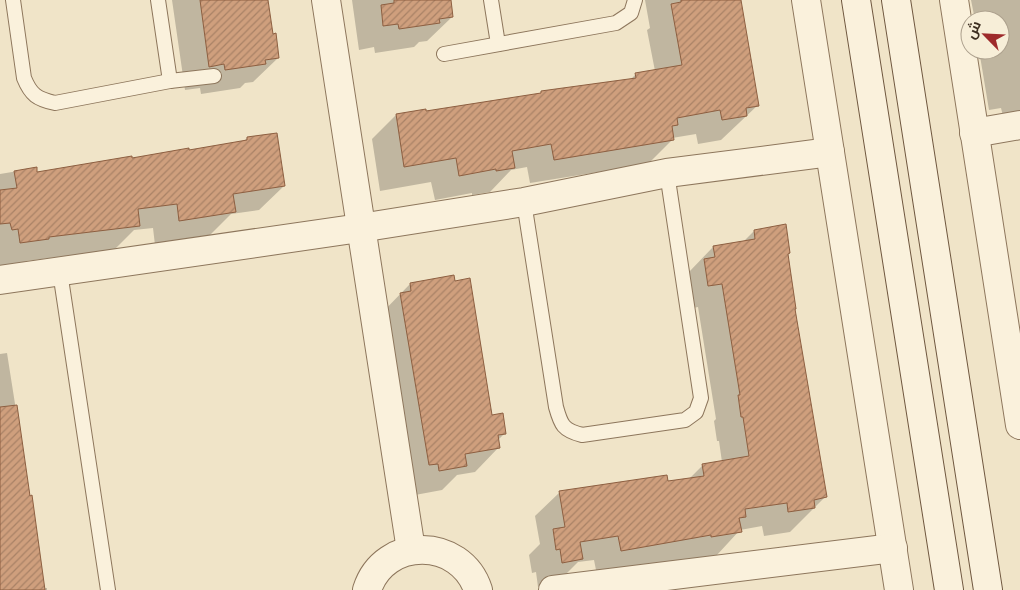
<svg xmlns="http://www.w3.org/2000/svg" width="1020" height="590" font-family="'Zilla Slab',Cairo,serif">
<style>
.shadow{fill:#0003}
.building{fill:url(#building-hatch);stroke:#8d5f41}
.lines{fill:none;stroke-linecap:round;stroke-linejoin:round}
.lane-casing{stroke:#8d765c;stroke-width:16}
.street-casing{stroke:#8d765c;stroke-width:30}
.secondary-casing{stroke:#6f573f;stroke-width:30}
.lane{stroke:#faf1dc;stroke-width:14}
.street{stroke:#faf1dc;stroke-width:28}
.secondary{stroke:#faf1dc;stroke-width:28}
</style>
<defs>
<pattern id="building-hatch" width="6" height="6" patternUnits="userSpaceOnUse" patternTransform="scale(1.25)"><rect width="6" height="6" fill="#cf9f7d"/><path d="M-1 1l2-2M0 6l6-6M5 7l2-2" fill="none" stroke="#a98266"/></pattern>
</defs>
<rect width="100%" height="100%" fill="#f0e4c8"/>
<!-- shadow -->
<g class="shadow">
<path d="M 172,0 L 267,0 L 272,35 L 278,58 L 253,82 L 245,83 L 240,88 L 201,94 L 200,88 L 185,90 Z"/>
<path d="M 352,0 L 449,0 L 452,17 L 427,41 L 419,42 L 414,47 L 375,53 L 374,47 L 359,50 Z"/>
<path d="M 645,0 L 740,0 L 758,105 L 721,140 L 698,144 L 696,134 L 672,138 L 672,140 L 648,164 L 530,183 L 527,167 L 511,170 L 490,192 L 472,195 L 472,193 L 435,200 L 431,182 L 380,191 L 372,139 L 396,115 L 425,113 L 539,95 L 541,92 L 630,80 L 636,74 L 655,71 L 647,30 L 650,28 Z"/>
<path d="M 971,0 L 1020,0 L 1020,113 L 1003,116 L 1001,108 L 989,110 L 979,50 L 1000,50 L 1000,20 L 975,20 Z"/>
<path d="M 247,138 L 284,186 L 259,210 L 231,214 L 210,235 L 155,245 L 153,228 L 134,230 L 114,250 L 26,261 L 23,263 L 0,267 L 0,174 L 36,168 L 36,173 L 243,142 Z"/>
<path d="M 754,231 L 787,255 L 794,309 L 825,497 L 790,532 L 764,536 L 762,526 L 740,530 L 716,556 L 687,561 L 687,559 L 597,575 L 594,560 L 578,562 L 557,583 L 538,587 L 536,572 L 532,573 L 529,555 L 540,544 L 535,516 L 560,492 L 689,479 L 703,465 L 722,462 L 719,441 L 717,441 L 714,421 L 716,419 L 698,307 L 684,310 L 680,284 L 690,275 L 689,272 L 713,247 L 743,242 Z"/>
<path d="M 410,284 L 491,417 L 505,433 L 498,440 L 499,447 L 475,472 L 457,475 L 442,490 L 415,495 L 376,319 Z"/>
<path d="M 7,353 L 44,588 L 47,588 L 47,590 L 0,590 L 0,354 Z"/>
</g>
<!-- building -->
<g class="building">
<path d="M 200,0 L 268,0 L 273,34 L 276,33 L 279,58 L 265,60 L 266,64 L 225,70 L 224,64 L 209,67 Z"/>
<path d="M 394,0 L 451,0 L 453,17 L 439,19 L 440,23 L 399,29 L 398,24 L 383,26 L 381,5 L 394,3 Z"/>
<path d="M 681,0 L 741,0 L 759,106 L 746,108 L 747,116 L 722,120 L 720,110 L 677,118 L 678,125 L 672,126 L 674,140 L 554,160 L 551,144 L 512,151 L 515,168 L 496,171 L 496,169 L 459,176 L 456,158 L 404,167 L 396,114 L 426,109 L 426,111 L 541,93 L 541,91 L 636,78 L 635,73 L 682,65 L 671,4 L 681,2 Z"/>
<path d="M 277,133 L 285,186 L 233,194 L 236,212 L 179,221 L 177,204 L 138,209 L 140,226 L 49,237 L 49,239 L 20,243 L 18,229 L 12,230 L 10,223 L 0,224 L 0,190 L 17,188 L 14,171 L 37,167 L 37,172 L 132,156 L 132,158 L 189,148 L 189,150 L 247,140 L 247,137 Z"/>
<path d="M 786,224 L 790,253 L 788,254 L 796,309 L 795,309 L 827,497 L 814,500 L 815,508 L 788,512 L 787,503 L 745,509 L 746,517 L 739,518 L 742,532 L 711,537 L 711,535 L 621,551 L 618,536 L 580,542 L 583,559 L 562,563 L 560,549 L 556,550 L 553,529 L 565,527 L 559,491 L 667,475 L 668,481 L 704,476 L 702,464 L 749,456 L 743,417 L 741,417 L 738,395 L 740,395 L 722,284 L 708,286 L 704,259 L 715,257 L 713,246 L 755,239 L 754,230 Z"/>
<path d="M 454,275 L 455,281 L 470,278 L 492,415 L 503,413 L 506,434 L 498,435 L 500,448 L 465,454 L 467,466 L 439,471 L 438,464 L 429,465 L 400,293 L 411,291 L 410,283 Z"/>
<path d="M 17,405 L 30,496 L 32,495 L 45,590 L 0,590 L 0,407 Z"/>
</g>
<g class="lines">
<!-- lane casing -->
<g class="lane-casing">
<g id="lane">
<path d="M 13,0 L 24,78 C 31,95 37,99 55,103 L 170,81 L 214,76"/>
<path d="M 158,0 L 170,81"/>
<path d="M 491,0 L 498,44"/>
<path d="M 444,54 L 616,23 L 631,13 L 635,0"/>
<path d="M 524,202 L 556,407 C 561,425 563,430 582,435 L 685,420 L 696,412 L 701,398 L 667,173"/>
<path d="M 60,272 L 108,590"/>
</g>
</g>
<!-- street casing -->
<g class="street-casing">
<g id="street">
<path d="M 326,0 L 411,550"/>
<path d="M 806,0 L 899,590"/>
<path d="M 954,0 L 1020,425"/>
<path d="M 974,133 L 1020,125"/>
<path d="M 0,280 L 360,228 L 524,202 L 667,173 L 830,152"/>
<path d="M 367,590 C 384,536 461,537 478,590"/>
<path d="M 553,590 L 893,548"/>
</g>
</g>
<!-- secondary casing -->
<g class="secondary-casing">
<g id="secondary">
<path d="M 856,0 L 949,590"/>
<path d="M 896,0 L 988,590"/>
</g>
</g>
<!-- lane -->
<use href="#lane" class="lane"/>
<!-- street -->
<use href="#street" class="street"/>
<!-- secondary -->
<use href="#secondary" class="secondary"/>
</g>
<!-- north arrow -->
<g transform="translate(985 35) rotate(294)"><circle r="24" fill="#f7eed8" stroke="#ada18e"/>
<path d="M0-4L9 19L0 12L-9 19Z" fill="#9e2a2b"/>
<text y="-8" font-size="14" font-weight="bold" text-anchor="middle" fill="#3d2e20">ش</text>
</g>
</svg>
